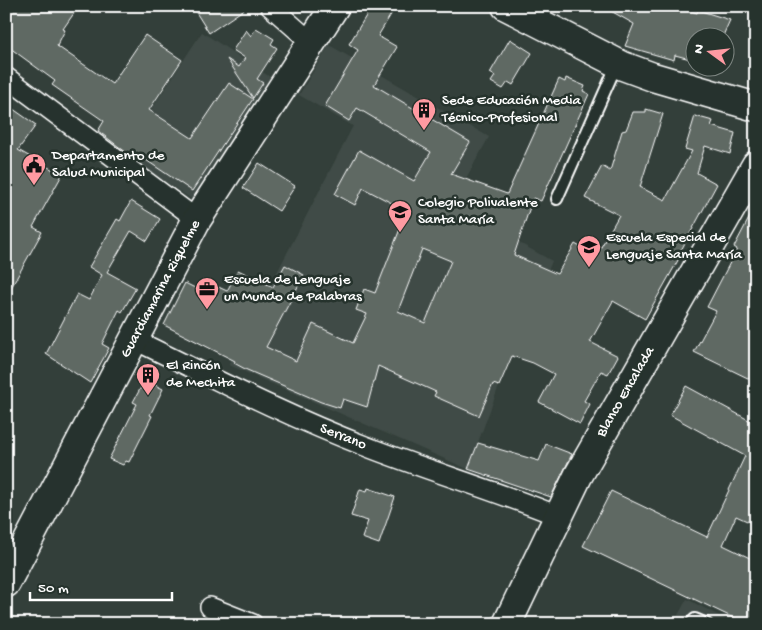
<svg xmlns="http://www.w3.org/2000/svg" width="762" height="630" font-family="'Gochi Hand',sans-serif">
<style>
.built{fill:#404c47}
.building{fill:#5f6964;stroke:#fff;fill-rule:evenodd}
.lines{fill:none;stroke-linecap:round;stroke-linejoin:round}
.lane-casing{stroke:#fff;stroke-width:14}
.street-casing{stroke:#fff;stroke-width:22}
.secondary-casing{stroke:#fff;stroke-width:31}
.lane{stroke:#26332d;stroke-width:10}
.street{stroke:#26332d;stroke-width:19}
.secondary{stroke:#26332d;stroke-width:28}
.labels{text-anchor:middle;dominant-baseline:central;stroke-width:5;stroke-linejoin:round;paint-order:stroke}
.poi-label{font-size:15px;fill:#fff;stroke:#26332d;text-anchor:start}
.street-label{font-size:15px;fill:#fff;stroke:#26332d}
</style>
<rect width="100%" height="100%" fill="#333f3a"/>
<filter id="ink" filterUnits="userSpaceOnUse"><feTurbulence type="fractalNoise" baseFrequency=".02" numOctaves="2"/><feDisplacementMap in="SourceGraphic" scale="10" xChannelSelector="R" yChannelSelector="G"/><feConvolveMatrix kernelMatrix="1 2 1 2 8 2 1 2 1" color-interpolation-filters="sRGB"/></filter>
<g filter="url(#ink)">
<!-- built -->
<g class="built">
<path d="M 202,32 L 273,79 L 193,200 L 130,158 L 158,115 L 151,110 Z"/>
<path d="M 329,45 L 489,137 L 451,205 L 552,261 L 499,386 L 468,469 L 229,365 L 353,126 L 299,95 Z"/>
<path d="M 687,599 L 734,624 L 673,624 Z"/>
</g>
<!-- building -->
<g class="building">
<path d="M 6,6 L 79,6 L 63,29 L 65,30 L 57,46 L 112,84 L 145,35 L 182,60 L 149,110 L 192,138 L 229,83 L 253,99 L 192,191 L 134,152 L 131,156 L 98,131 L 104,121 L 52,85 L 55,81 L 6,45 Z"/>
<path d="M 192,6 L 249,6 L 209,33 Z"/>
<path d="M 372,6 L 396,6 L 378,36 L 397,47 L 374,85 L 470,142 L 451,174 L 507,194 L 559,79 L 565,82 L 566,78 L 585,86 L 583,91 L 589,94 L 541,201 L 533,198 L 514,255 L 557,274 L 575,244 L 596,256 L 619,215 L 585,198 L 602,166 L 610,171 L 622,131 L 626,130 L 633,112 L 646,112 L 646,109 L 663,114 L 640,187 L 665,200 L 692,151 L 685,149 L 695,116 L 713,121 L 711,126 L 735,133 L 730,154 L 705,146 L 697,173 L 717,184 L 679,254 L 681,255 L 645,319 L 613,301 L 590,342 L 618,356 L 608,374 L 601,371 L 584,401 L 590,404 L 580,424 L 539,402 L 554,374 L 533,363 L 512,356 L 499,386 L 493,384 L 479,416 L 434,396 L 436,392 L 378,366 L 367,407 L 343,399 L 340,408 L 321,402 L 247,370 L 234,363 L 235,361 L 164,325 L 185,283 L 207,294 L 212,284 L 227,291 L 238,270 L 273,287 L 285,265 L 304,275 L 266,347 L 296,361 L 313,324 L 353,343 L 367,314 L 356,310 L 364,289 L 375,293 L 407,211 L 363,188 L 355,205 L 335,194 L 359,150 L 414,181 L 431,152 L 357,108 L 349,121 L 325,106 L 358,50 L 349,44 ZM 422,249 L 451,261 L 425,323 L 398,311 Z"/>
<path d="M 602,6 L 676,6 L 697,13 L 698,10 L 730,20 L 722,38 L 694,38 L 694,60 L 675,55 L 674,60 L 625,46 L 634,24 Z"/>
<path d="M 256,28 L 274,39 L 271,44 L 277,48 L 257,79 L 263,83 L 253,98 L 227,59 L 239,67 L 245,58 L 233,50 L 246,30 L 251,36 Z"/>
<path d="M 510,39 L 532,53 L 513,85 L 508,82 L 503,89 L 491,82 L 495,76 L 490,73 Z"/>
<path d="M 6,104 L 36,125 L 18,150 L 62,175 L 33,227 L 42,232 L 6,297 Z"/>
<path d="M 259,163 L 295,186 L 279,211 L 243,188 Z"/>
<path d="M 131,201 L 160,219 L 147,241 L 131,231 L 107,272 L 136,288 L 122,312 L 119,310 L 102,344 L 109,348 L 90,383 L 46,354 L 77,294 L 89,300 L 102,275 L 89,267 L 117,219 L 120,221 Z"/>
<path d="M 756,205 L 756,321 L 751,332 L 756,334 L 756,382 L 694,352 L 716,311 L 707,307 L 737,249 L 734,247 Z"/>
<path d="M 145,380 L 163,389 L 150,415 L 152,416 L 129,462 L 126,461 L 123,465 L 109,459 L 137,404 L 133,402 Z"/>
<path d="M 686,386 L 756,424 L 756,525 L 736,516 L 723,545 L 756,561 L 756,624 L 746,624 L 583,546 L 611,491 L 707,537 L 745,456 L 670,415 Z"/>
<path d="M 478,443 L 539,461 L 546,444 L 572,454 L 551,497 L 468,469 Z"/>
<path d="M 368,488 L 395,497 L 379,544 L 362,538 L 368,521 L 351,516 L 360,489 L 367,491 Z"/>
</g>
<g class="lines">
<!-- lane casing -->
<g class="lane-casing">
<g id="lane">
<path d="M 557,199 L 617,64"/>
<path d="M 690,624 L 695,619 L 707,624"/>
</g>
</g>
<!-- street casing -->
<g class="street-casing">
<g id="street">
<path d="M 270,6 L 312,43"/>
<path d="M 6,77 L 187,212 L 196,221"/>
<path d="M 135,340 C 211,377 286,416 365,446 C 429,471 494,490 558,516"/>
<path d="M 210,607 L 253,624"/>
</g>
</g>
<!-- secondary casing -->
<g class="secondary-casing">
<g id="secondary">
<path d="M 506,6 L 623,66 L 653,77 L 756,107"/>
<path d="M 6,583 L 196,221 L 335,6"/>
<path d="M 507,624 L 578,476 L 756,165"/>
</g>
</g>
<!-- lane -->
<use href="#lane" class="lane"/>
<!-- street -->
<use href="#street" class="street"/>
<!-- secondary -->
<use href="#secondary" class="secondary"/>
</g>
</g>
<!-- icons -->
<defs>
<g id="building-pin" transform="scale(1.25)"><path d="M0 17L-7.5 6A9.5 9.5 0 1 1 7.5 6Z" fill="#ff9aa2" stroke="#26332d"/><path d="M-4-6H4V6H1V3H-1V6H-4ZM-2.5-4.3h1.7v1.8h-1.7ZM.8-4.3h1.7v1.8H.8ZM-2.5-1h1.7V.8h-1.7ZM.8-1h1.7V.8H.8Z" fill="#111"/></g>
<g id="civic-pin" transform="scale(1.25)"><path d="M0 17L-7.5 6A9.5 9.5 0 1 1 7.5 6Z" fill="#ff9aa2" stroke="#26332d"/><path d="M-.6-6.5H3V-4.5H.6V-3L4-1V1h2V6H-6V1h2V-1L-.6-3ZM-1.2 2.5V6h2.4V2.5Z" fill="#111"/></g>
<g id="school-pin" transform="scale(1.25)"><path d="M0 17L-7.5 6A9.5 9.5 0 1 1 7.5 6Z" fill="#ff9aa2" stroke="#26332d"/><path d="M0-5L7-2L0 1L-7-2ZM-4 1L0 2.5L4 1V4Q0 6-4 4Z" fill="#111"/></g>
<g id="office-pin" transform="scale(1.25)"><path d="M0 17L-7.5 6A9.5 9.5 0 1 1 7.5 6Z" fill="#ff9aa2" stroke="#26332d"/><path d="M-6-3h4V-5.5h4V-3h4V5H-6ZM-1-4.5V-3h2v-1.5ZM-6 0V1H6V0Z" fill="#111"/></g>
</defs>
<g fill-rule="evenodd">
<use href="#building-pin" x="424" y="110"/>
<use href="#civic-pin" x="34" y="165"/>
<use href="#school-pin" x="400" y="212"/>
<use href="#school-pin" x="589" y="247"/>
<use href="#office-pin" x="207" y="289"/>
<use href="#building-pin" x="148" y="375"/>
</g>
<g class="labels">
<!-- poi labels -->
<g class="poi-label">
<text x="442" y="101">Sede Educación Media<tspan x="442" dy="17">Técnico-Profesional</tspan></text>
<text x="52" y="156">Departamento de<tspan x="52" dy="17">Salud Municipal</tspan></text>
<text x="418" y="203">Colegio Polivalente<tspan x="418" dy="17">Santa María</tspan></text>
<text x="606" y="238">Escuela Especial de<tspan x="606" dy="17">Lenguaje Santa María</tspan></text>
<text x="224" y="280">Escuela de Lenguaje<tspan x="224" dy="17">un Mundo de Palabras</tspan></text>
<text x="166" y="366">El Rincón<tspan x="166" dy="17">de Mechita</tspan></text>
</g>
<!-- street labels -->
<g class="street-label">
<text transform="translate(161 289) rotate(-62)">Guardiamarina Riquelme</text>
<text transform="translate(626 392) rotate(-60)">Blanco Encalada</text>
<text transform="translate(343 437) rotate(22)">Serrano</text>
</g>
</g>
<!-- margin -->
<rect width="762" height="630" fill="none" stroke="#26332d" stroke-width="25"/>
<rect x="12" y="12" width="737" height="605" fill="none" stroke="#fff" stroke-width="2" filter="url(#ink)"/>
<!-- north arrow -->
<g transform="translate(710 52) rotate(285)"><circle r="24" fill="#26332d" stroke="#7d8581"/>
<path d="M0-4L9 19L0 12L-9 19Z" fill="#ff9aa2"/>
<text y="-8" font-size="14" font-weight="bold" text-anchor="middle" fill="#ffffff">N</text>
</g>
<!-- scale -->
<path d="M30 592v8h142v-8" fill="none" stroke="#ffffff" stroke-width="2.5"/>
<text x="38" y="592" font-size="15" fill="#ffffff" stroke="#26332d" stroke-width="4" paint-order="stroke">50 m</text>
</svg>
